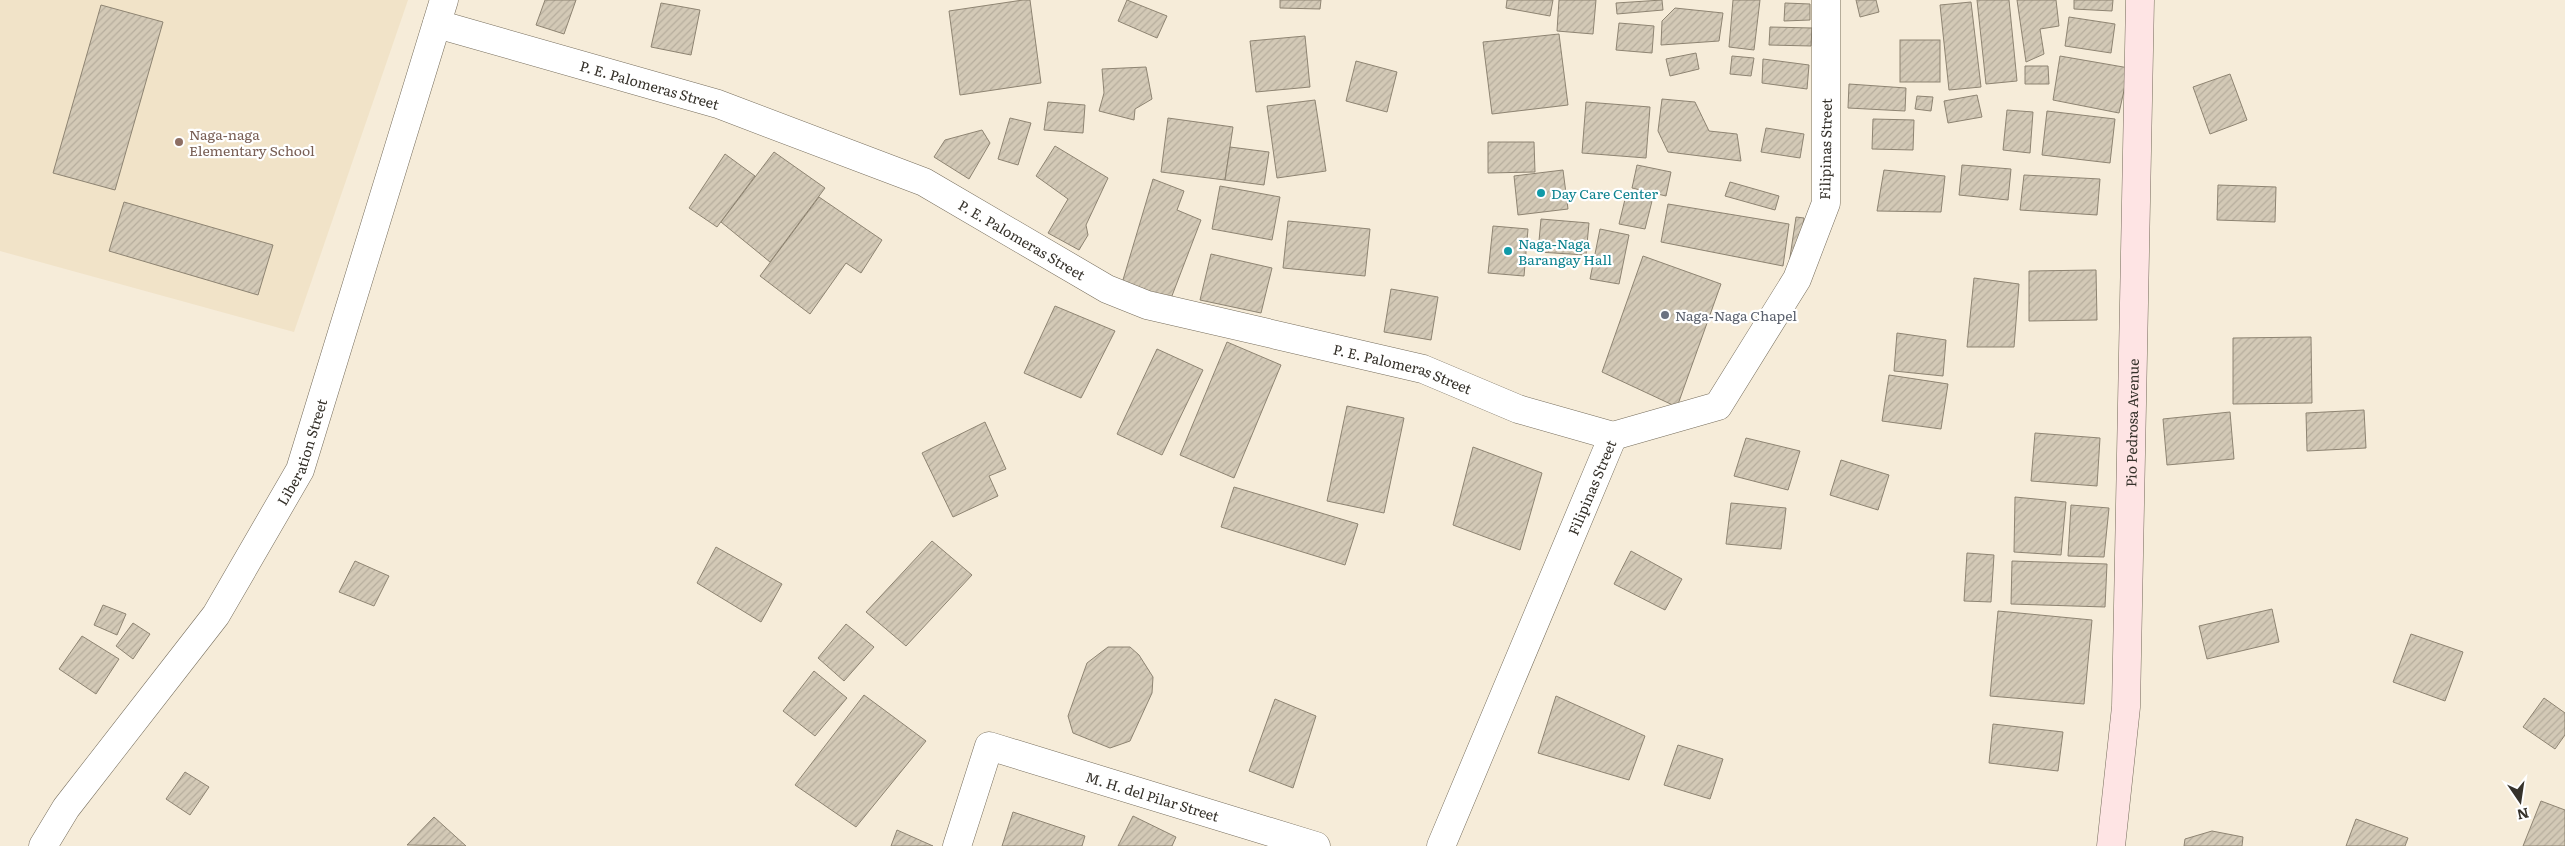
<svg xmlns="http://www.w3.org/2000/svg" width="2565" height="846" font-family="Literata,serif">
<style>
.built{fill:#f1e3c8}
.building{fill:url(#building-hatch);stroke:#8e8472}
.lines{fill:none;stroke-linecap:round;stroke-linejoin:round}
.street-casing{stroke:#756c5b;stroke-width:29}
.secondary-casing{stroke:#756c5b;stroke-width:29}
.street{stroke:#fff;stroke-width:28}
.secondary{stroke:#fee4e4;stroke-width:28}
.education-dot{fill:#8d6e63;stroke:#fff;stroke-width:2}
.culture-dot{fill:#0f9aa8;stroke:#fff;stroke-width:2}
.worship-dot{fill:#6b7280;stroke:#fff;stroke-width:2}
.labels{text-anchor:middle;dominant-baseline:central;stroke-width:4.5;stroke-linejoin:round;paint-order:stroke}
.street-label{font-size:14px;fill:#36322b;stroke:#fff}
.education-label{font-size:14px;fill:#785e54;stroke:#fff;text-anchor:start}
.culture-label{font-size:14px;fill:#0d838f;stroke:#fff;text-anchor:start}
.worship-label{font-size:14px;fill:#5b616d;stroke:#fff;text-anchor:start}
</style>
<defs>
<pattern id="building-hatch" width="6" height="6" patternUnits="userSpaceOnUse" patternTransform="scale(1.25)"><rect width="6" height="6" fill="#d3c9b6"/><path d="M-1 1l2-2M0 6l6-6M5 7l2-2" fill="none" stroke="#b6ad9d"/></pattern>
</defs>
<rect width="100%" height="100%" fill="#f6ecd9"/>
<!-- built -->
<path class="built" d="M 0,0 L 408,0 L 294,332 L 0,251 Z"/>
<!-- building -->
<g class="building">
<path d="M 545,0 L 576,0 L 564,34 L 536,25 Z"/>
<path d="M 1023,0 L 1030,0 L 1041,83 L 960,95 L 949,11 Z"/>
<path d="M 1127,0 L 1167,16 L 1157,38 L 1118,21 Z"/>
<path d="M 1280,0 L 1321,0 L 1320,9 L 1280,8 Z"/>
<path d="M 1507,0 L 1553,0 L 1550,16 L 1506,8 Z"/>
<path d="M 1559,0 L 1596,0 L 1593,34 L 1557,31 Z"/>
<path d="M 1662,0 L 1663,10 L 1617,14 L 1616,3 Z"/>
<path d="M 1733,0 L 1760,0 L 1754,50 L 1729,47 Z"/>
<path d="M 1856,0 L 1876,0 L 1879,12 L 1860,17 Z"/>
<path d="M 1977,0 L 2009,0 L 2017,81 L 1986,84 Z"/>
<path d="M 2017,0 L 2056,0 L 2059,26 L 2040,29 L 2044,54 L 2026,62 Z"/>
<path d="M 2074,0 L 2113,0 L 2112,11 L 2074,9 Z"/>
<path d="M 1971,2 L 1981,87 L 1949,90 L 1940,5 Z"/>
<path d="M 661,3 L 700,10 L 691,55 L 651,47 Z"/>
<path d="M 1785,3 L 1810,4 L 1810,20 L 1784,21 Z"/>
<path d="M 101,5 L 163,22 L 115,190 L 53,173 Z"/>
<path d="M 1675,8 L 1723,13 L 1719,41 L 1661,45 L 1662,21 Z"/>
<path d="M 2069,17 L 2115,24 L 2111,53 L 2065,46 Z"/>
<path d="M 1619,23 L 1654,26 L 1652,53 L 1616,50 Z"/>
<path d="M 1770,27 L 1812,28 L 1811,46 L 1769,45 Z"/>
<path d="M 1559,34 L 1568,105 L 1492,114 L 1483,42 Z"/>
<path d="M 1305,36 L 1310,87 L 1256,92 L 1250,41 Z"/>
<rect x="1900" y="40" width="40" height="42"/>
<path d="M 1696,53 L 1699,69 L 1670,76 L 1666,59 Z"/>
<path d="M 1732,56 L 1754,58 L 1751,76 L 1730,74 Z"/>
<path d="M 2060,56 L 2129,68 L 2119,113 L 2053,100 Z"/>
<path d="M 1763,59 L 1809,65 L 1807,89 L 1762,83 Z"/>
<path d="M 1356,61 L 1397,72 L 1387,112 L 1346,101 Z"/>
<path d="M 2025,66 L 2048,66 L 2049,84 L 2025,84 Z"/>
<path d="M 1146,67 L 1152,99 L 1135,109 L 1134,120 L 1099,111 L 1104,93 L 1102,69 Z"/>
<path d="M 2230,74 L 2247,120 L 2210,134 L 2193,87 Z"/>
<path d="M 1849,84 L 1906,88 L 1905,111 L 1848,108 Z"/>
<path d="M 1977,95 L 1982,117 L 1948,123 L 1944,101 Z"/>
<path d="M 1917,96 L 1933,97 L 1931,111 L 1915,109 Z"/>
<path d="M 1662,99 L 1695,102 L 1709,131 L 1737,134 L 1741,161 L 1668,152 L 1658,131 Z"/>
<path d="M 1315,100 L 1326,171 L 1277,178 L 1267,106 Z"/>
<path d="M 1048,102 L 1085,105 L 1083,133 L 1044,130 Z"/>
<path d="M 1586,102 L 1650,107 L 1646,158 L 1582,153 Z"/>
<path d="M 2007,110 L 2033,112 L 2030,153 L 2003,150 Z"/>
<path d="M 2047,111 L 2115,119 L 2110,163 L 2042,155 Z"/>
<path d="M 1010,118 L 1031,123 L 1018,165 L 998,159 Z"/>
<path d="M 1168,118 L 1233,127 L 1225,180 L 1161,172 Z"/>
<path d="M 1873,119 L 1914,120 L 1913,150 L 1872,149 Z"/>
<path d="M 1766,128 L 1804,134 L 1800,158 L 1761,152 Z"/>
<path d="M 982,130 L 990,143 L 969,179 L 934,157 L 945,140 Z"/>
<path d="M 1488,142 L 1534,142 L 1535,172 L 1488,173 Z"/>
<path d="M 1055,146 L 1108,178 L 1086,225 L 1088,235 L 1079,250 L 1048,233 L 1068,199 L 1036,176 Z"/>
<path d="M 1230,147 L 1269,152 L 1264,185 L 1225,180 Z"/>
<path d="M 774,152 L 825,188 L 770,262 L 721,222 Z"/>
<path d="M 725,154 L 755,176 L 717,227 L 689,208 Z"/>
<path d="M 1637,165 L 1671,172 L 1666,196 L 1632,188 Z"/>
<path d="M 1962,165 L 2011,169 L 2008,200 L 1959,195 Z"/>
<path d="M 1563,170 L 1568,209 L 1518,215 L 1514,176 Z"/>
<path d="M 1884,170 L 1945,176 L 1941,212 L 1877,211 Z"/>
<path d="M 2024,175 L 2100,179 L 2097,215 L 2020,210 Z"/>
<path d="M 1153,179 L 1184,191 L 1177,210 L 1201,220 L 1170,301 L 1120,290 Z"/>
<path d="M 1730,182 L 1779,196 L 1775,210 L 1725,196 Z"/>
<path d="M 2218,185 L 2276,187 L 2275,222 L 2217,220 Z"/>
<path d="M 1220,186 L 1280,197 L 1272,240 L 1212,229 Z"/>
<path d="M 1627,191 L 1653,197 L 1645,229 L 1619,224 Z"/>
<path d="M 819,197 L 882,240 L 861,273 L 846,263 L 810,314 L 760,276 Z"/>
<path d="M 124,202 L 273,245 L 258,295 L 109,251 Z"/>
<path d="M 1668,204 L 1789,224 L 1783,266 L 1661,242 Z"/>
<path d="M 1796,217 L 1804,218 L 1797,265 L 1789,264 Z"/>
<path d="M 1541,219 L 1589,223 L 1586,255 L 1538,252 Z"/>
<path d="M 1288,221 L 1370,229 L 1365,276 L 1283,268 Z"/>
<path d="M 1493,226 L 1528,229 L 1524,276 L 1488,273 Z"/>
<path d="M 1600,229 L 1629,235 L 1619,284 L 1590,279 Z"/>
<path d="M 1211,254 L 1272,268 L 1261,313 L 1200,300 Z"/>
<path d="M 1643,256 L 1721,284 L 1677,407 L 1602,372 Z"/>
<path d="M 2096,270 L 2097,320 L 2029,321 L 2029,271 Z"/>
<path d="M 1974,278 L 2019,284 L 2014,347 L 1967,347 Z"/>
<path d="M 1391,289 L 1438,297 L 1431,340 L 1384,332 Z"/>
<path d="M 1055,306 L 1115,331 L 1081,398 L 1024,373 Z"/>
<path d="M 1897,333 L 1946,340 L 1943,376 L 1894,371 Z"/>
<path d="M 2311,337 L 2312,403 L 2233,404 L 2233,338 Z"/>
<path d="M 1227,342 L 1281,365 L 1234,478 L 1180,455 Z"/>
<path d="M 1157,349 L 1203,370 L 1162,455 L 1117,434 Z"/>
<path d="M 1889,375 L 1948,384 L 1941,429 L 1882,421 Z"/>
<path d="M 1347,406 L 1404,418 L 1384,513 L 1327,501 Z"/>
<path d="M 2364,410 L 2366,448 L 2307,451 L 2306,413 Z"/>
<path d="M 2230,412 L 2234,459 L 2167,465 L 2163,419 Z"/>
<path d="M 985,422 L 1006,469 L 989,476 L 998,496 L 953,517 L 922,453 Z"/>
<path d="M 2035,433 L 2100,438 L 2097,486 L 2031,481 Z"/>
<path d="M 1746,438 L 1800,451 L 1788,490 L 1734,476 Z"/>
<path d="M 1473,447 L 1542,473 L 1520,550 L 1453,525 Z"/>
<path d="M 1841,460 L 1889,475 L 1878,510 L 1830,495 Z"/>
<path d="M 1234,487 L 1358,524 L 1345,565 L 1221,527 Z"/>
<path d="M 2015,497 L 2066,502 L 2061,555 L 2014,552 Z"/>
<path d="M 1731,503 L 1786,508 L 1781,549 L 1726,544 Z"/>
<path d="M 2071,505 L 2109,508 L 2104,557 L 2068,556 Z"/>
<path d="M 932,541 L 972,575 L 906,646 L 866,612 Z"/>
<path d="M 716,547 L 782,584 L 761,622 L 697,583 Z"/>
<path d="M 1631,551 L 1682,579 L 1665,610 L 1614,584 Z"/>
<path d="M 1967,553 L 1994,555 L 1991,602 L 1964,601 Z"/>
<path d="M 355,561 L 389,576 L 374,606 L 339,592 Z"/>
<path d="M 2012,561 L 2107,564 L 2105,607 L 2011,604 Z"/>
<path d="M 103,605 L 126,614 L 117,635 L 94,625 Z"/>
<path d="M 2272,609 L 2279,642 L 2207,659 L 2199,626 Z"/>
<path d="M 1998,611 L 2092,620 L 2084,704 L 1990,696 Z"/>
<path d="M 133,623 L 150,634 L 133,659 L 116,646 Z"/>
<path d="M 846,624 L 874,647 L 844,681 L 818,658 Z"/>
<path d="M 2411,634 L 2463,652 L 2445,701 L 2393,682 Z"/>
<path d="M 82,636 L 119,659 L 96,694 L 59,669 Z"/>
<path d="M 1108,647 L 1130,647 L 1139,655 L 1153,677 L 1152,693 L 1130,741 L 1110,748 L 1073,733 L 1068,716 L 1087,663 Z"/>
<path d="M 814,671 L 847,698 L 815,736 L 783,711 Z"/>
<path d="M 864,695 L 926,741 L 856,827 L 795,785 Z"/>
<path d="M 1556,696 L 1645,736 L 1629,780 L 1538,753 Z"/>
<path d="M 2544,698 L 2565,713 L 2565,735 L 2555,749 L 2523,727 Z"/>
<path d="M 1275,699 L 1316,716 L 1293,788 L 1249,771 Z"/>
<path d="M 1993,724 L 2063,732 L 2058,771 L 1989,763 Z"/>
<path d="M 1678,745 L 1723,759 L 1710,799 L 1664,785 Z"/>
<path d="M 185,772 L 209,787 L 190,815 L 166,799 Z"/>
<path d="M 2541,801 L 2565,810 L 2565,846 L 2523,846 Z"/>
<path d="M 1013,812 L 1085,836 L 1082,846 L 1002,846 Z"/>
<path d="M 1133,816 L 1176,837 L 1172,846 L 1118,846 Z"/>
<path d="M 434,817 L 466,846 L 407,845 Z"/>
<path d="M 2356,819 L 2408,838 L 2405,846 L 2346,846 Z"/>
<path d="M 897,830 L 933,846 L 891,846 Z"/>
<path d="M 2212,831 L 2243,837 L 2242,846 L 2184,846 L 2185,839 Z"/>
</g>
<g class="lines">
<!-- street casing -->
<g class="street-casing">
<g id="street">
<path id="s1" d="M 437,24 L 718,104 L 924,182 L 1107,289 L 1147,305 L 1423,369 L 1518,409 L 1613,436"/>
<path d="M 1613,436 L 1718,406 L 1797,279 L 1826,203 L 1826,0"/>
<path id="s2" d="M 43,846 L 66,808 L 216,615 L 300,470 L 444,0"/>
<path id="s3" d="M 957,846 L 989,746 L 1316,846"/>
<path id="s4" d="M 1441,846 L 1613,436"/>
</g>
</g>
<!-- secondary casing -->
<g class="secondary-casing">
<g id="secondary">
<path id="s5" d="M 2111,846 L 2126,707 L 2140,0"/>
</g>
</g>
<!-- street -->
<use href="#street" class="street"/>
<!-- secondary -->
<use href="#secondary" class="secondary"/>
</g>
<!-- markers -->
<circle class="education-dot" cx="179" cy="142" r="5"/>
<g class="culture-dot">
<circle cx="1541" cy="193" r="5"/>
<circle cx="1508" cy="251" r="5"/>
</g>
<circle class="worship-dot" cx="1665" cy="315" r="5"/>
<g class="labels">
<!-- street labels -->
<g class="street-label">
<text stroke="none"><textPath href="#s1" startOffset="221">P. E. Palomeras Street</textPath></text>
<text transform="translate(1825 149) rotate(-89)">Filipinas Street</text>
<text stroke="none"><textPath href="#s1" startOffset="626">P. E. Palomeras Street</textPath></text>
<text stroke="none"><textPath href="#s1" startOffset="1031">P. E. Palomeras Street</textPath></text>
<text stroke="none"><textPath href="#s5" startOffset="424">Pio Pedrosa Avenue</textPath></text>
<text stroke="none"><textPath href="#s2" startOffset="474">Liberation Street</textPath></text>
<text stroke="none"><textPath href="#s4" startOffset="389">Filipinas Street</textPath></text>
<text stroke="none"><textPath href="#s3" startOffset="276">M. H. del Pilar Street</textPath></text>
</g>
<!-- education labels -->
<g class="education-label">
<text x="189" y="134">Naga-naga<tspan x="189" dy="16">Elementary School</tspan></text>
</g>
<!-- culture labels -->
<g class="culture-label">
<text x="1551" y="193">Day Care Center</text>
<text x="1518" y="243">Naga-Naga<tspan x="1518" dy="16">Barangay Hall</tspan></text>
</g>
<!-- worship labels -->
<g class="worship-label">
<text x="1675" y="315">Naga-Naga Chapel</text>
</g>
</g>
<!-- north arrow -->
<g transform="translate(2520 801) rotate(167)" stroke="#ffffff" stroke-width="4" paint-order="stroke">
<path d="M0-4L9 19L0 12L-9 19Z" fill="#36322b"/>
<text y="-8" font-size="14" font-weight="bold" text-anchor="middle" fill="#36322b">N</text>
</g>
</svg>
